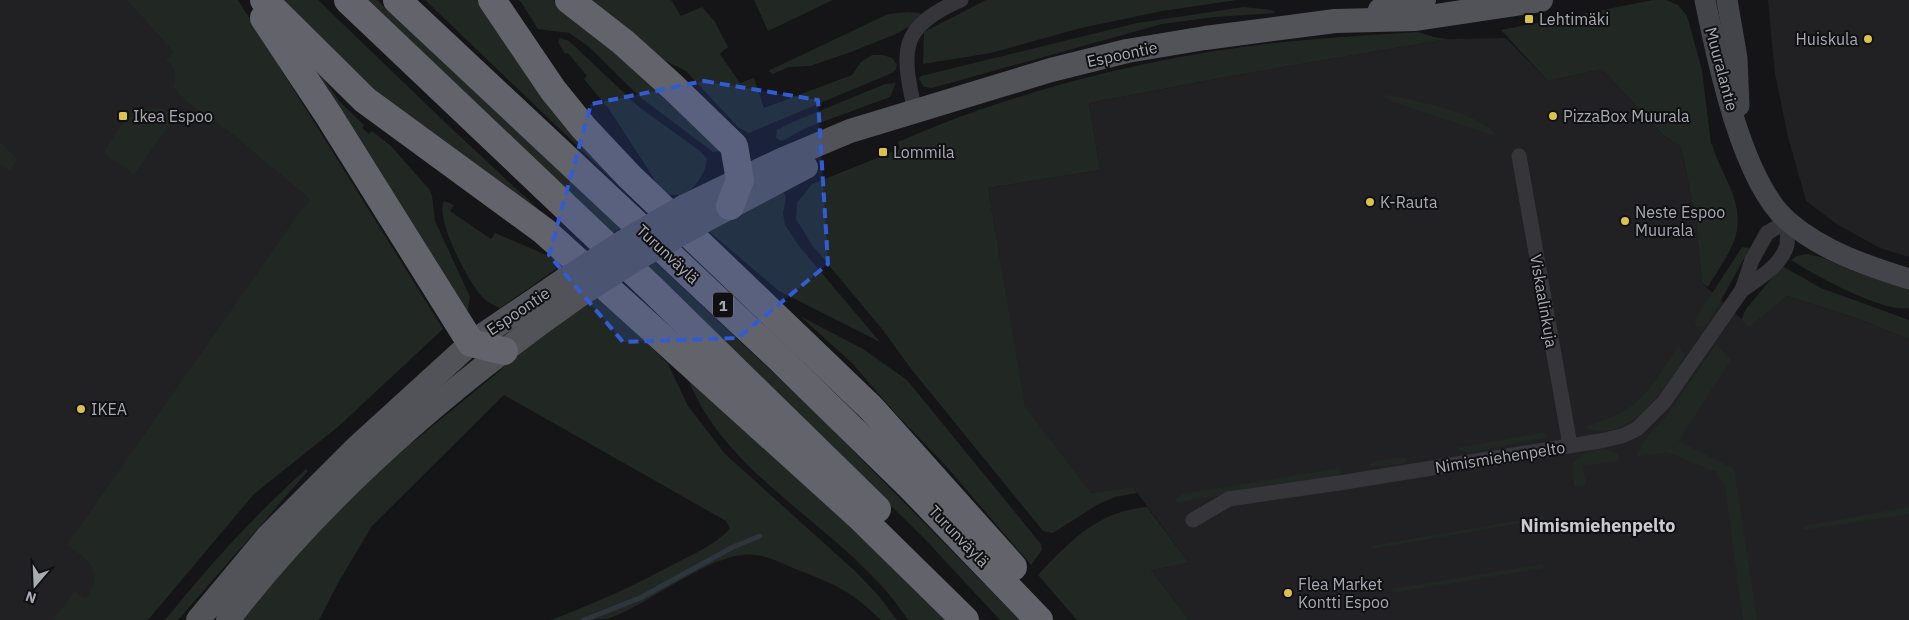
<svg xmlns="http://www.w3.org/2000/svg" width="1909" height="620" font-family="'IBM Plex Sans',sans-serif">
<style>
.built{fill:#212123}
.green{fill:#212823}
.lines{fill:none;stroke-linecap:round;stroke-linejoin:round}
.stream{stroke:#2f353d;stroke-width:5}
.street{stroke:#36363a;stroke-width:15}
.secondary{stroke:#44454a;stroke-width:21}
.primary{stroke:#525359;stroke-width:24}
.highway{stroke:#63636b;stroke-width:28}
.primary-bridge{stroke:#525359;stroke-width:24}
.marked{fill:#325cd3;fill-opacity:0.2;stroke:#325cd3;stroke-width:4;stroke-dasharray:10 6;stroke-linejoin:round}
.poi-dot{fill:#dac348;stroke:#100f11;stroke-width:2}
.labels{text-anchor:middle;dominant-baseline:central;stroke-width:4;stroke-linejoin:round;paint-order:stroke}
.shield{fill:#100f11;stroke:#7a7c83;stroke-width:1}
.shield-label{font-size:15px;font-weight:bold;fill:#a8aab4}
.poi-label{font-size:16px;fill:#a8aab4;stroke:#100f11;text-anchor:start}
.street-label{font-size:16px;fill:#a8aab4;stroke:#100f11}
.neighbourhood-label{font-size:18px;font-weight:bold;fill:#c8c9d1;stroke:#100f11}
</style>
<rect width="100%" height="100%" fill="#151416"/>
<!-- built -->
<g class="built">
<path d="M 0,0 L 190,0 L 333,210 L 124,620 L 0,620 Z"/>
<path d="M 1768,0 L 1909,0 L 1909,257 L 1880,248 L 1838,225 L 1806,201 L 1788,137 L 1775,74 Z"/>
<path d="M 1506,38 L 1548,81 L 1602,69 L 1663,135 L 1681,147 L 1696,220 L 1702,283 L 1749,326 L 1787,296 L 1856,318 L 1909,339 L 1909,620 L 1189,620 L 1151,570 L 1189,563 L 1133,487 L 1091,493 L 1025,408 L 988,188 L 1100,170 L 1089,103 L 1231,76 L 1448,39 Z"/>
</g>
<!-- green -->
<g class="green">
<path d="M 127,0 L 238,0 L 443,329 L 339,426 L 254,494 L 148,620 L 53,620 L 74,592 L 86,599 C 105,571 89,560 67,545 L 300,212 L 311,200 L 234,135 L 186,101 L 173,87 C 178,73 175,69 166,59 L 174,52 Z"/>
<path d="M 277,0 L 318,0 L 451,128 L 580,248 L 392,107 Z"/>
<path d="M 361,0 L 377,0 L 621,228 L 609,235 Z"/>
<path d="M 425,0 L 481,0 L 641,207 Z"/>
<path d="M 518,0 L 553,0 L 666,94 L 720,151 L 713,152 L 640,97 L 588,46 L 569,33 L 538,29 L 521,2 Z"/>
<path d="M 583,0 L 671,0 L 681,16 L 702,7 L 715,22 L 728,47 L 720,54 L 740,83 L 754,78 L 764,108 L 852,75 L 861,62 L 872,55 L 883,55 L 892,58 L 897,64 L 896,69 L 892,73 L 749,133 L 739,128 L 686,71 L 658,57 Z"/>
<path d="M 754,0 L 833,0 L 768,31 Z"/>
<path d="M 986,0 L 1237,0 L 1162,11 L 1081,28 L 991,53 L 923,64 L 924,32 Z"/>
<path d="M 1653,0 L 1666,0 L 1678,5 L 1687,16 L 1702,70 L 1711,144 L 1712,144 C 1716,159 1724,173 1730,187 C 1749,233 1730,249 1708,287 L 1702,283 L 1696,220 L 1681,147 L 1663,135 L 1602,69 L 1548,81 L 1501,30 Z"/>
<path d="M 1244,7 L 1272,10 L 1276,13 L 1215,17 L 1162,24 L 932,88 L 924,87 L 919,79 L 921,76 L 1137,23 Z"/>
<path d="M 909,12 L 920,13 L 922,16 L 917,22 L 896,34 L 851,52 L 810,66 L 789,67 L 773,74 L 768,71 L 888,14 Z"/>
<path d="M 1418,32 L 1434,37 L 1448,39 L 1231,76 L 1089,103 L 1100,170 L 988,188 L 1025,407 L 1091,493 L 1133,487 L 1137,493 L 1115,497 L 1097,505 L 1053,533 L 1043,531 L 912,370 L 882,329 L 812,245 L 796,219 L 797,203 L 812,184 L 900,149 L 898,142 C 1017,90 1145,58 1274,43 C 1322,38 1370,35 1418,32 Z"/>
<path d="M 560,38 L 569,41 L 639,107 L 700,151 L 707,159 C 706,174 691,197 674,195 C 670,195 665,192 662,191 L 609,109 L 584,79 L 587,76 L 568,53 L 565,54 L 558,42 Z"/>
<path d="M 297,51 L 320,73 L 339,101 L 364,125 L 362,128 L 369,134 L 372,131 L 391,146 L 429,189 L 432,196 L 435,221 L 470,297 L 468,310 L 465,312 Z"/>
<path d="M 896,83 L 890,97 L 806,128 L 782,141 L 776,138 L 777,130 L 788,124 L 885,84 Z"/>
<path d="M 1389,95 C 1415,101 1483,113 1496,136 L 1396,103 L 1383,97 Z"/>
<path d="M 148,108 L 164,109 L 175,116 L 134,174 L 104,153 C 117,131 123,117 148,108 Z"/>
<path d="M 0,142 L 17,159 L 10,171 L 0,164 Z"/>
<path d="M 779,193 L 784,193 L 786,198 L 783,213 L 785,225 L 799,246 L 880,342 L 779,291 L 706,229 Z"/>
<path d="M 444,201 L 454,205 L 450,211 L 491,239 L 495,233 L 556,259 L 563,264 L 500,308 C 492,305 484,300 478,292 C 466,276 435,219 444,201 Z"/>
<path d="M 1742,247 L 1750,248 L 1709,322 L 1704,327 L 1696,326 L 1695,320 Z"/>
<path d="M 1807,254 L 1821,257 L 1855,272 L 1909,290 L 1909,308 C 1883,313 1814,275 1791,260 L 1797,256 Z"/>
<path d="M 651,258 L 811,408 L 1020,620 L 1000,620 L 921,535 L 640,264 Z"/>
<path d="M 1782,266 L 1821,288 L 1909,320 L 1909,339 L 1856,318 L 1787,296 L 1749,327 L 1741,320 L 1746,309 Z"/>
<path d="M 595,291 L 668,364 L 688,406 L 725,454 L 855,571 L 878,595 L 897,620 L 881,620 C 852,592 835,584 798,570 C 784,565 769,556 755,555 C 714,549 649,606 607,619 C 593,620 566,620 551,620 C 593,604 634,586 674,564 C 694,554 714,545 730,529 L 726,521 L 504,395 L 372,526 L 338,583 L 319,620 L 242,620 L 299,550 L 404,445 L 412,443 L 502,369 L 510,359 Z"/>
<path d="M 800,316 L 863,349 L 907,380 L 1041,544 L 1042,550 L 1031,565 L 946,466 L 896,414 L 852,363 Z"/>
<path d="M 1716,345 L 1731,360 L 1678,441 L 1734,469 L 1757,620 L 1743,620 L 1725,486 L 1716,472 L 1667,452 L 1636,457 L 1647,437 L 1667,416 Z"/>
<path d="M 1678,347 L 1684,354 C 1682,363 1676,370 1671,378 C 1654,403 1620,444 1585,427 C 1643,409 1646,394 1678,347 Z"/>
<path d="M 687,376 L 858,530 L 947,620 L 908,620 C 848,528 726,481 687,376 Z"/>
<path d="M 1542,433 L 1548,437 L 1467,453 L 1456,448 Z"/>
<path d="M 1605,449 L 1618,454 L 1619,460 L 1583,466 L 1586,485 L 1574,486 L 1573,464 C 1582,452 1592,451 1605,449 Z"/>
<path d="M 1402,457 L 1407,460 L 1403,464 L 1369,467 L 1371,462 Z"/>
<path d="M 1340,468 L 1341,475 L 1179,502 L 1174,501 L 1182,494 Z"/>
<path d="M 306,469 L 308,471 L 178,620 L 165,620 C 208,566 255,515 306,469 Z"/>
<path d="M 1147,507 L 1189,563 L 1151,570 L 1189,620 L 1077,620 L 1038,575 C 1070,541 1098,511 1147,507 Z"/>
<path d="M 1909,507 L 1909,514 L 1804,530 L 1804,526 Z"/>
<path d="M 1543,516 L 1544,519 L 1372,549 L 1371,546 Z"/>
<path d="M 1543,564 L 1544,568 L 1393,593 L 1392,589 Z"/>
</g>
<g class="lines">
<!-- stream -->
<path class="stream" d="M 584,620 L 640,598 L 733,547 L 760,536"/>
<!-- street -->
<g class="street">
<path d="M 915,112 C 902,51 897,28 961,0"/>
<path d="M 1519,156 L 1570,445"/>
<path d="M 1742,290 C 1758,279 1781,266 1787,245 C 1788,238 1787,229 1787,221"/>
<path d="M 1193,520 L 1229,499 L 1339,483 L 1600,441 L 1622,436 L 1637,429 L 1664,402 L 1742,290 L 1752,260 L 1767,233 L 1787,221"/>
</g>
<!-- secondary -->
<g class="secondary">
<path d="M 1705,0 C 1717,59 1742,183 1789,222 C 1823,251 1867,266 1909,279"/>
<path d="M 1727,0 L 1737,58 L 1739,106"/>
</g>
<!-- primary -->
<g class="primary">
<path d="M 1380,10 L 1424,0"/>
<path d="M 685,206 L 781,160 L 850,131 L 1051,70 L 1127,51 L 1205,38 L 1335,21 L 1416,19 L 1541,0"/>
<path d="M 702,222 L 806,167"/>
<path d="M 198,620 L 268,536 L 358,446 L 471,343 L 564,280"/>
<path d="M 228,620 C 325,493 449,387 580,295"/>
</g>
<!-- highway -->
<g class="highway">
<path d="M 264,0 L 365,100 L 544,231 L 859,516 L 965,620"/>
<path d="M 348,0 L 651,288 L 877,509"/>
<path d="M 397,0 L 777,356 L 912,488 L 1039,620"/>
<path d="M 492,0 L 553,90 L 583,127 L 629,176 L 871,408 L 1013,567"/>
<path d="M 569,0 L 623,42 L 673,87 L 734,146 L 740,180 L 730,206"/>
<path d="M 264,18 L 329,116 L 471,343 L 504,351"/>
</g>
<!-- primary-bridge -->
<g class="primary-bridge">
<path d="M 564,280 L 623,242 L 685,206"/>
<path d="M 580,295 L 638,258 L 702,222"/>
</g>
</g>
<!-- marked area -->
<path class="marked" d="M 704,81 L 818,100 L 828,264 L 738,338 L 623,342 L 549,255 L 591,104 Z"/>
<!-- markers -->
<g class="poi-dot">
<rect x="1524" y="14" width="10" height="10" rx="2.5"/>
<circle cx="1868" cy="39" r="5"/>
<rect x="118" y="111" width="10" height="10" rx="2.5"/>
<circle cx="1553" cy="116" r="5"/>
<rect x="878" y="147" width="10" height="10" rx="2.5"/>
<circle cx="1370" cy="202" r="5"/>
<circle cx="1625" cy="221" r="5"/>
<circle cx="81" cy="409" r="5"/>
<circle cx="1288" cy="593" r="5"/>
</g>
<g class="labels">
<!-- shield labels -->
<rect class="shield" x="713" y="292.5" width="20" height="25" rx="4"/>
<g class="shield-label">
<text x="723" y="305">1</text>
</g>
<!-- poi labels -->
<g class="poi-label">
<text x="1539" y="19">Lehtimäki</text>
<text x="1858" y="39" text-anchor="end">Huiskula</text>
<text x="133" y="116">Ikea Espoo</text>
<text x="1563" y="116">PizzaBox Muurala</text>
<text x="893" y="152">Lommila</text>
<text x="1380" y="202">K-Rauta</text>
<text x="1635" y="212">Neste Espoo<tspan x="1635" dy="18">Muurala</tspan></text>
<text x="91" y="409">IKEA</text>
<text x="1298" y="584">Flea Market<tspan x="1298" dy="18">Kontti Espoo</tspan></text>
</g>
<!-- street labels -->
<g class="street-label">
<text transform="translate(1122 54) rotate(-12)">Espoontie</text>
<text transform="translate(1722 69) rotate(75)">Muuralantie</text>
<text transform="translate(668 254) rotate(43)">Turunväylä</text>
<text transform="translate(1544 301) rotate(80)">Viskaalinkuja</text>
<text transform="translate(518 311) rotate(-34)">Espoontie</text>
<text transform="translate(1500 457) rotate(-9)">Nimismiehenpelto</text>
<text transform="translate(959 536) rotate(46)">Turunväylä</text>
</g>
<!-- neighbourhood labels -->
<g class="neighbourhood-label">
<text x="1598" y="525">Nimismiehenpelto</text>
</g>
</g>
<!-- north arrow -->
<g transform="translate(35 585) rotate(199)" stroke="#100f11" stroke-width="4" paint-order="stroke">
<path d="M0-4L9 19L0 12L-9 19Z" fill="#a8aab4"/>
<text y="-8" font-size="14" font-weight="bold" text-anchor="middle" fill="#a8aab4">N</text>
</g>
</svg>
